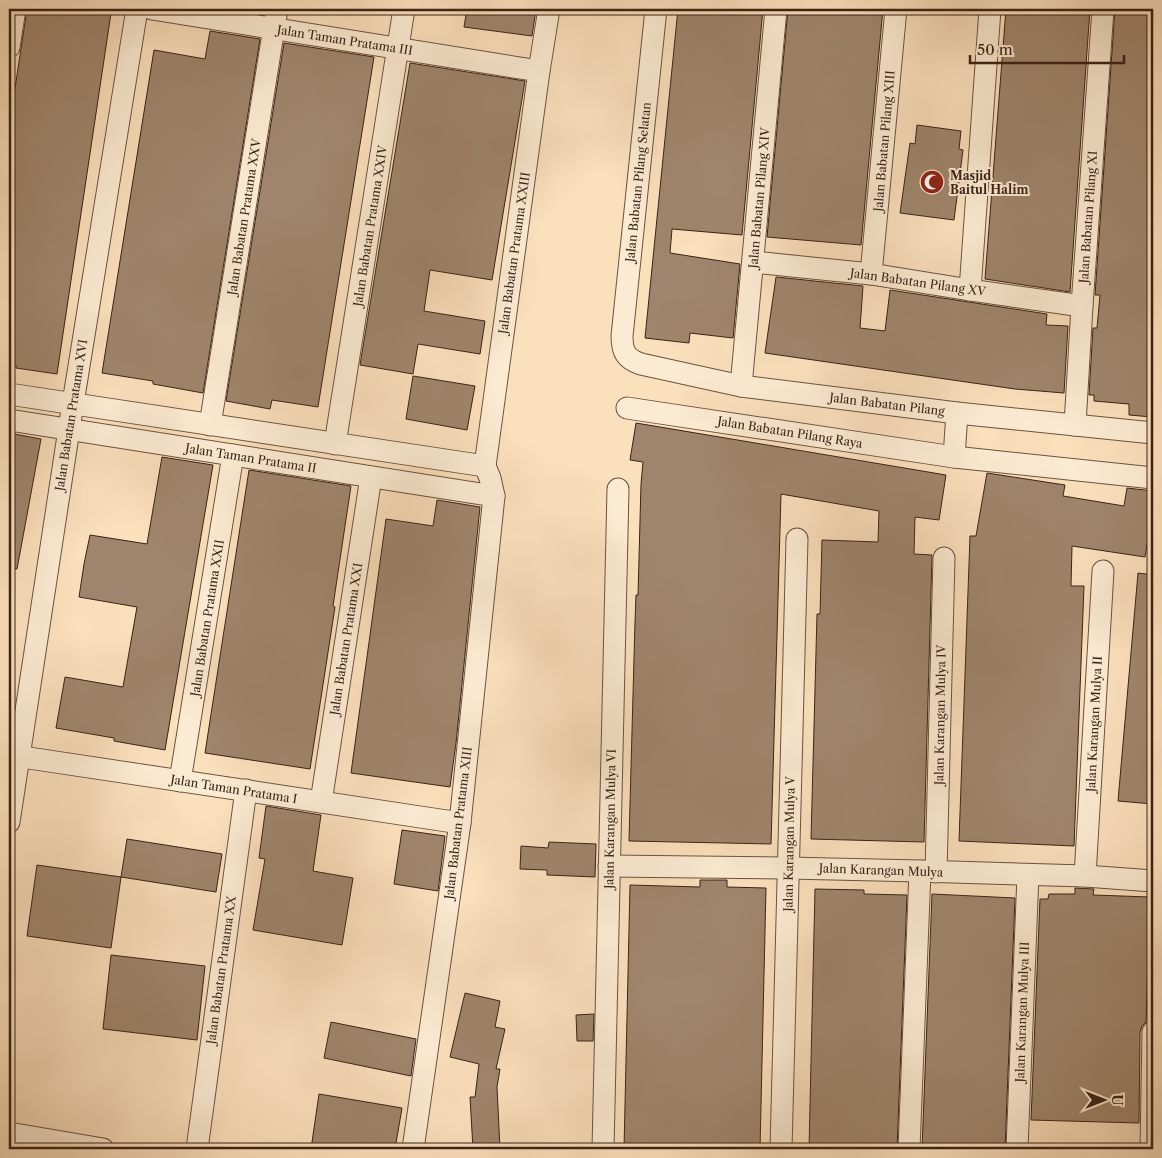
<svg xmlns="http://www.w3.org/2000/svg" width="1162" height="1158" font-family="'Libre Caslon Text',serif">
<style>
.building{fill:#9f856d;stroke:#3b2218}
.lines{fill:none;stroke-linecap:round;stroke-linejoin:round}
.minor-casing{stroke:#6b5241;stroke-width:23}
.minor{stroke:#fcebd3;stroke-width:21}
.labels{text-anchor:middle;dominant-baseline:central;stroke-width:4;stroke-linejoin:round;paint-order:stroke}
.street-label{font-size:12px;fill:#3b2218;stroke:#fcebd3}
.poi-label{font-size:12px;font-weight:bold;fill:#3b2218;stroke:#fcebd3;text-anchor:start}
</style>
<rect width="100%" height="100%" fill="#fbe0bc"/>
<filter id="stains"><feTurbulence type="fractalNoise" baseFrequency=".004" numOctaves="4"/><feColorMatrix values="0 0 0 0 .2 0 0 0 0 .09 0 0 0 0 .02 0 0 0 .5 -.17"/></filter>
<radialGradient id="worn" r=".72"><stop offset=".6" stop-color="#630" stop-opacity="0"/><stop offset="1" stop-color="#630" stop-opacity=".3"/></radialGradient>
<!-- building -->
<g class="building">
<path d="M 27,9 L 83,9 L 111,13 L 57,374 L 16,368 L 16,365 L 9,364 L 9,128 Z"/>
<path d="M 467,9 L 536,9 L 532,36 L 464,27 Z"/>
<path d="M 678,9 L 763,9 L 742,235 L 672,229 L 670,253 L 740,264 L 733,338 L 690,333 L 689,343 L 645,338 Z"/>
<path d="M 788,9 L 883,9 L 861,245 L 767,237 Z"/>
<path d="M 1006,9 L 1090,9 L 1070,292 L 985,279 Z"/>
<path d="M 1115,9 L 1153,9 L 1153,401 L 1152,417 L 1129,415 L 1129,404 L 1094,401 L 1094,395 L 1089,395 L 1093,328 L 1097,328 L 1100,295 L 1095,295 Z"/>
<path d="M 210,31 L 260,39 L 203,393 L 153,384 L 153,381 L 102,373 L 154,50 L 205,59 Z"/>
<path d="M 284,43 L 374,57 L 318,407 L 272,400 L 270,409 L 226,401 Z"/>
<path d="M 410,63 L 525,81 L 492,280 L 430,270 L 424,311 L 485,321 L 480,354 L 418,344 L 413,374 L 360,365 Z"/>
<path d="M 917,125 L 961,131 L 959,149 L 963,150 L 954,220 L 900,213 L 910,143 L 915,144 Z"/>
<path d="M 776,277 L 863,286 L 860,328 L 885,331 L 890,290 L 1047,314 L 1046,325 L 1068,326 L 1064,393 L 1015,389 L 765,353 Z"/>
<path d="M 413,376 L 475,386 L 467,430 L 406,419 Z"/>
<path d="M 636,423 L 946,475 L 939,520 L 915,517 L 914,554 L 932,555 L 924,842 L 811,839 L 817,614 L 820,614 L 822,540 L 878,542 L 879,511 L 781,494 L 771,844 L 629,841 L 635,622 L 636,595 L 638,595 L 641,484 L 643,462 L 630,460 Z"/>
<path d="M 9,433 L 41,439 L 17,569 L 9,568 Z"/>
<path d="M 162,457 L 213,465 L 165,750 L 114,741 L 114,738 L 56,728 L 65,677 L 123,687 L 137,607 L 79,597 L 84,564 L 90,535 L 147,544 Z"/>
<path d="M 249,470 L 351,486 L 333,606 L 335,607 L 310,769 L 205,753 Z"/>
<path d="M 987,473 L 1065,485 L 1063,496 L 1124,506 L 1127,488 L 1153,491 L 1153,539 L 1148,538 L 1145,557 L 1072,546 L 1071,586 L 1084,586 L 1074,846 L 959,841 L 970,536 L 976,536 Z"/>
<path d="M 437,500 L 480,507 L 456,743 L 450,787 L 351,773 L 386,519 L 433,526 Z"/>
<path d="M 1138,573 L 1153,575 L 1153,804 L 1118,801 Z"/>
<path d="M 266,806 L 321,815 L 313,871 L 353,878 L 342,945 L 253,930 L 265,859 L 259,858 Z"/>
<path d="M 402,830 L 445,836 L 438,891 L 394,884 Z"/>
<path d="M 127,839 L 222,854 L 216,892 L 121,877 Z"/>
<path d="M 549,842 L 596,844 L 595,877 L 547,875 L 547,870 L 520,869 L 521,846 L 548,848 Z"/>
<path d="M 37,865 L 121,877 L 111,948 L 27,936 Z"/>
<path d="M 700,880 L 727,880 L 727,887 L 766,888 L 760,1149 L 624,1149 L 630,885 L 700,887 Z"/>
<path d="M 1075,888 L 1094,889 L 1093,895 L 1150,897 L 1146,1022 L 1142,1026 L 1140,1032 L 1139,1123 L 1031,1120 L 1040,899 L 1048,899 L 1049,894 L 1075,894 Z"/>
<path d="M 815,889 L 864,890 L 864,894 L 907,895 L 897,1149 L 809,1149 Z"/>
<path d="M 932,894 L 1015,898 L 1005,1149 L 922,1149 Z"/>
<path d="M 111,955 L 205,966 L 197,1040 L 103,1029 Z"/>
<path d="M 465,993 L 500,1001 L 495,1027 L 505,1029 L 496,1069 L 500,1069 L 497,1087 L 500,1149 L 473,1149 L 470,1097 L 475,1097 L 479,1064 L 450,1057 Z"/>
<path d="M 594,1014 L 593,1041 L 577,1041 L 576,1015 Z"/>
<path d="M 331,1022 L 416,1039 L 411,1076 L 324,1058 Z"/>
<path d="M 319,1094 L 402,1108 L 395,1149 L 311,1149 Z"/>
</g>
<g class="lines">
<!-- minor casing -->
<g class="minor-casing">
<g id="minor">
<path d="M 152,9 L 539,71"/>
<path d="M 656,9 L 622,336 C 622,352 626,359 641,364 L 741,386 L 957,413 L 1153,433"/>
<path d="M 9,47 L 15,9"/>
<path d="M 753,262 L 871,274 L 970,290 L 1082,306"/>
<path d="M 871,274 L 896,9"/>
<path d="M 970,290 L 990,9"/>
<path d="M 741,386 L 776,9"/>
<path d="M 9,394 L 485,466"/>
<path d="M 627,408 L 954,457 L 1153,478"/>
<path d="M 9,420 L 494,496"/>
<path d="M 210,425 L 277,9"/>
<path d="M 1075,425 L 1082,306 L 1103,9"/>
<path d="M 335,444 L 404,9"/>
<path d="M 954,457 L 957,413"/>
<path d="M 9,755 L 460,823"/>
<path d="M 180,781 L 233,455"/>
<path d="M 321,802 L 371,477"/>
<path d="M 9,822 L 73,403 L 137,9"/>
<path d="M 609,866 L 788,868 L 920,871 L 1085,876 L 1153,881"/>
<path d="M 936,872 L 944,558"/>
<path d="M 1085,876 L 1103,571"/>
<path d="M 9,1133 L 103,1149"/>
<path d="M 197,1149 L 246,790"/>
<path d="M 413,1149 L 460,823 L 494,496 L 490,478 L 485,466 L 539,71 L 549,9"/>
<path d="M 603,1149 L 618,489"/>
<path d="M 781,1149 L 797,539"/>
<path d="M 909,1149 L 920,871"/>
<path d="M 1017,1149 L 1028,875"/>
<path d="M 1151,1149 L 1153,1032"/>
</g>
</g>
<!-- minor -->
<use href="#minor" class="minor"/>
</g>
<!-- icons -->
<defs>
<g id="mosque-disc" transform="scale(1.25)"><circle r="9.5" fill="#8f2418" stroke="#fcebd3"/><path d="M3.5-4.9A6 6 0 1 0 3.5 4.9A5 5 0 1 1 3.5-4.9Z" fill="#fff"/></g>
</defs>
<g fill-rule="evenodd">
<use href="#mosque-disc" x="932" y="182"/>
</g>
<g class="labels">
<!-- street labels -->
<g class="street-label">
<text transform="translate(345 40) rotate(9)">Jalan Taman Pratama III</text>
<text transform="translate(884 141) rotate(-85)">Jalan Babatan Pilang XIII</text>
<text transform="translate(638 182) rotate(-84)">Jalan Babatan Pilang Selatan</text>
<text transform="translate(759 198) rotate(-85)">Jalan Babatan Pilang XIV</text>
<text transform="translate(244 217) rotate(-81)">Jalan Babatan Pratama XXV</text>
<text transform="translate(1088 217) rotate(-86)">Jalan Babatan Pilang XI</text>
<text transform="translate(370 226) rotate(-81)">Jalan Babatan Pratama XXIV</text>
<text transform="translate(514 253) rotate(-82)">Jalan Babatan Pratama XXIII</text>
<text transform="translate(918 282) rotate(8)">Jalan Babatan Pilang XV</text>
<text transform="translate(887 404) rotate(7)">Jalan Babatan Pilang</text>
<text transform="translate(71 415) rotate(-81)">Jalan Babatan Pratama XVI</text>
<text transform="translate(790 432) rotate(9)">Jalan Babatan Pilang Raya</text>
<text transform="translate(251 458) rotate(9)">Jalan Taman Pratama II</text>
<text transform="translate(207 618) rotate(-81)">Jalan Babatan Pratama XXII</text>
<text transform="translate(346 639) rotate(-81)">Jalan Babatan Pratama XXI</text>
<text transform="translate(940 715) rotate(-89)">Jalan Karangan Mulya IV</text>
<text transform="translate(1094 724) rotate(-87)">Jalan Karangan Mulya II</text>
<text transform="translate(234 789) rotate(9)">Jalan Taman Pratama I</text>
<text transform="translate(610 819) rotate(-89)">Jalan Karangan Mulya VI</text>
<text transform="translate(458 823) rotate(-83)">Jalan Babatan Pratama XIII</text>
<text transform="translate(789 844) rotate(-89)">Jalan Karangan Mulya V</text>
<text transform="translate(881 870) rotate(2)">Jalan Karangan Mulya</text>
<text transform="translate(221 970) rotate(-82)">Jalan Babatan Pratama XX</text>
<text transform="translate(1022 1012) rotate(-88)">Jalan Karangan Mulya III</text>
</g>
<!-- poi labels -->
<g class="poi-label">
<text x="950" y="175">Masjid<tspan x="950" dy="14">Baitul Halim</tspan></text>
</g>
</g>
<!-- margin -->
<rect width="1162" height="1158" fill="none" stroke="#fbe0bc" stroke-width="30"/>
<rect x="10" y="10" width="1142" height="1138" fill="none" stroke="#3b2218" stroke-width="2.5"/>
<rect x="15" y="15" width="1132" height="1128" fill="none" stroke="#3b2218"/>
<!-- north arrow -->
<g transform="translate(1104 1100) rotate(90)" stroke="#fcebd3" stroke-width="4" paint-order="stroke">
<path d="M0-4L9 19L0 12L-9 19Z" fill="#3b2218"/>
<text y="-8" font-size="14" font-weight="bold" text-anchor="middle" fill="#3b2218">U</text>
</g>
<!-- scale -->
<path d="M970 55v8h154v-8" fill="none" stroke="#3b2218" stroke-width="2.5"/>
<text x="977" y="55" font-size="15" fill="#3b2218" stroke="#fcebd3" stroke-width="4" paint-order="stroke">50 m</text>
<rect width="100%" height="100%" filter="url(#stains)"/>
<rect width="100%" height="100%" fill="url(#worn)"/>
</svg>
